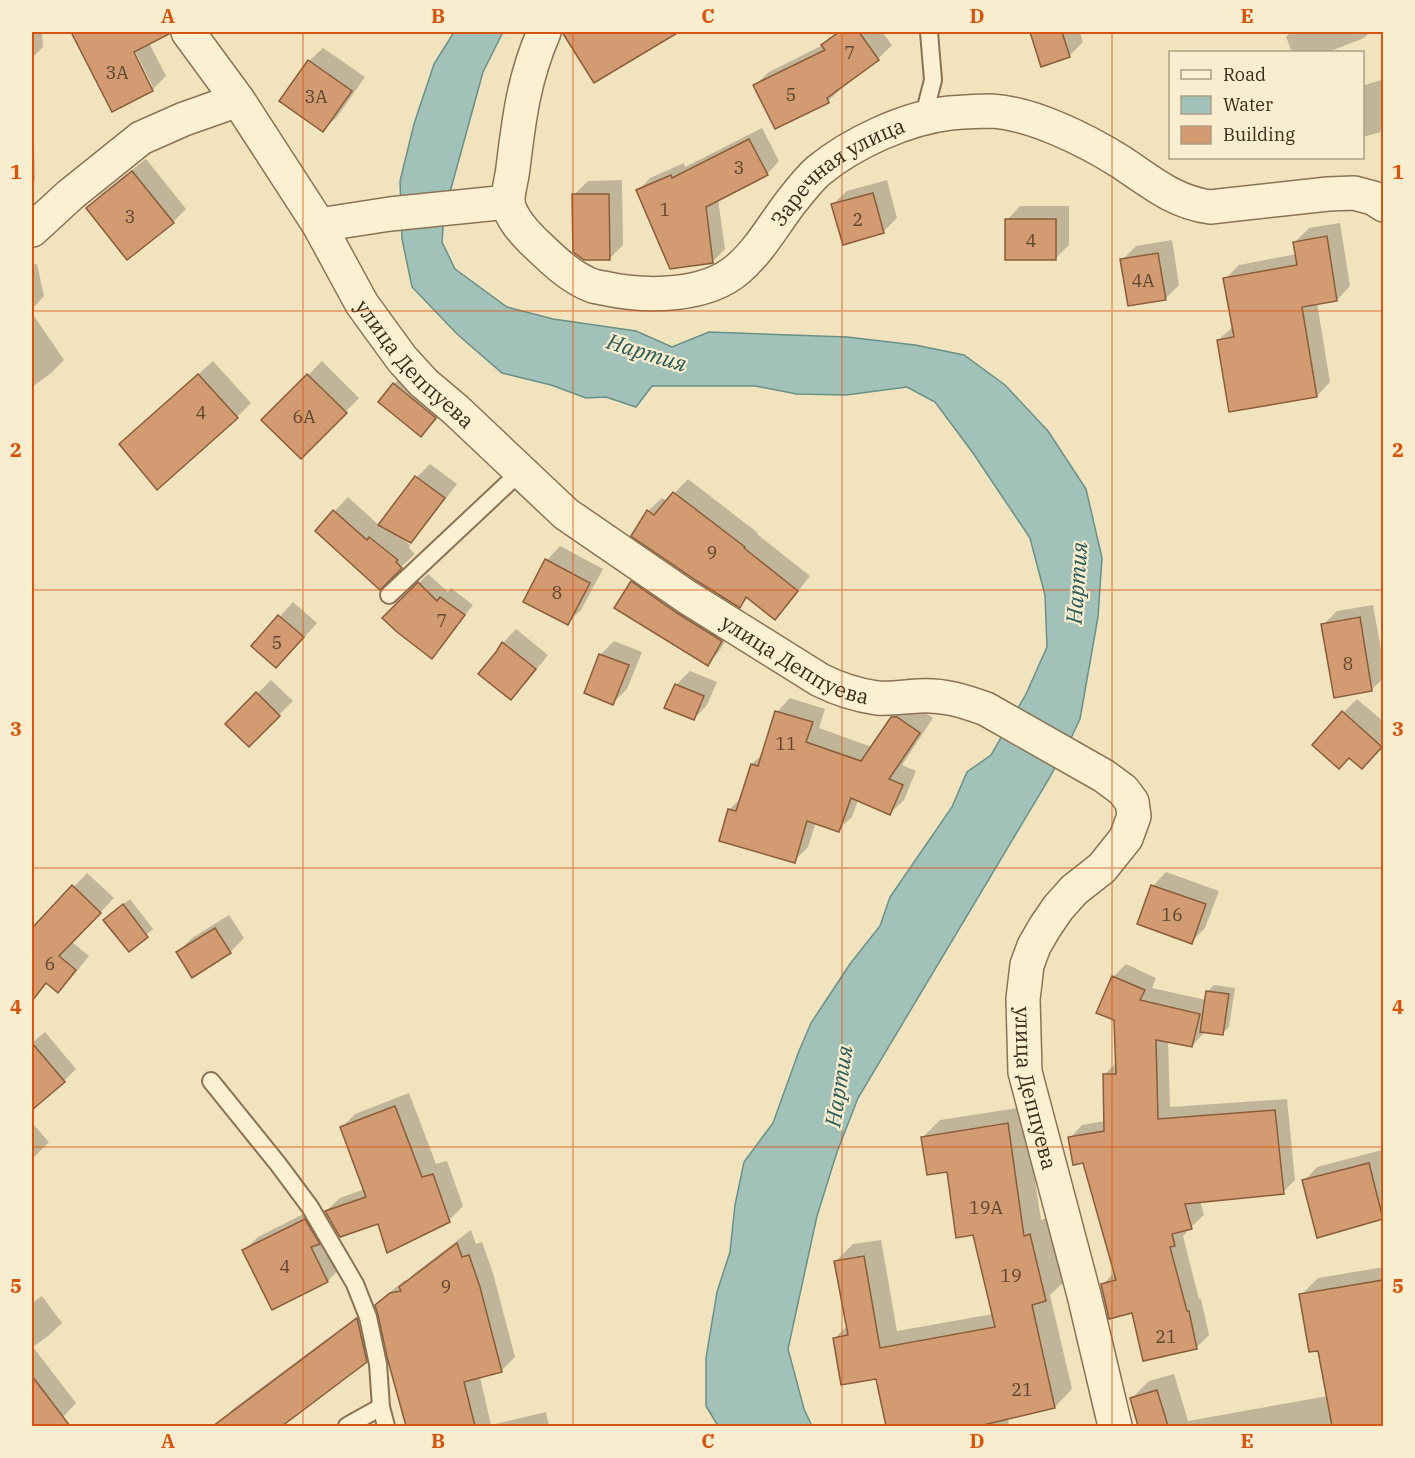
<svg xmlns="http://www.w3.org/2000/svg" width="1415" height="1458" font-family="'IBM Plex Serif',serif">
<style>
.water{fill:#a2c2b9;stroke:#689087;stroke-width:1.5}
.shadow{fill:#0003;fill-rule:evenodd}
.building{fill:#d29b71;stroke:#8b5c39;stroke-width:1.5}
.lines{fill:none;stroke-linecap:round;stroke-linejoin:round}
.service-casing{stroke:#8a7355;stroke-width:20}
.minor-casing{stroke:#8a7355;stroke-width:36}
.service{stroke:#fbf0d1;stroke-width:16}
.minor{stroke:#fbf0d1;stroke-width:33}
.grid{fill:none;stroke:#d6540e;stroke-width:1.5;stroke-opacity:0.55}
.labels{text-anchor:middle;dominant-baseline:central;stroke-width:4.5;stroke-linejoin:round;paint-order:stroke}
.number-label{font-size:18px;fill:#5f4630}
.street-label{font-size:21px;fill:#392a1b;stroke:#f8edce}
.water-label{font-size:22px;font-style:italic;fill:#295a58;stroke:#f8edce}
.neatline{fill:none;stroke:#d6540e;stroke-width:2}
.grid-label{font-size:20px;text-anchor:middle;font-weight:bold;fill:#d6540e}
</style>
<rect width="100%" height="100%" fill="#f1e3be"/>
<!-- water -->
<path class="water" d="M 454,32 L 503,32 L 483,72 L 444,214 L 442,242 L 455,269 L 507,307 L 553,319 L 636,331 L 672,347 L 709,332 L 847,337 L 915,345 L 964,355 L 1005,385 L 1048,431 L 1086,489 L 1102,558 L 1098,617 L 1080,719 L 1072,736 L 1050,777 L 858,1098 L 837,1152 L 817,1216 L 788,1349 L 804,1409 L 812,1426 L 718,1426 L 706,1406 L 706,1358 L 717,1292 L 730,1252 L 735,1205 L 744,1162 L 773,1123 L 799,1051 L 811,1023 L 850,964 L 880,926 L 890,897 L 952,807 L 967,772 L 991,755 L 1026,694 L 1047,647 L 1045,595 L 1030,538 L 973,453 L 935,402 L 907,387 L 846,395 L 797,394 L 755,386 L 652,386 L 636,407 L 606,397 L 586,398 L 551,385 L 502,373 L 457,334 L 412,287 L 402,239 L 400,181 L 414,124 L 434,64 Z"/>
<!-- shadow -->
<g class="shadow">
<path d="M 32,32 L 42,32 L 43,47 L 32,58 L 35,180 L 32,184 Z"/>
<path d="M 73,32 L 149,32 L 151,35 L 147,39 L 166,76 L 152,90 L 112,110 ZM 132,45 L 153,87 L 149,87 L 129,46 Z"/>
<path d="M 576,32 L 667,32 L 653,45 L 569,39 Z"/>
<path d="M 836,32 L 882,32 L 892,45 L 878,59 L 841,86 L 842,88 L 828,101 L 755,85 L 769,72 L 823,45 Z"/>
<path d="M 1031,32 L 1080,32 L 1083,42 L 1070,55 L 1042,65 Z"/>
<path d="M 1291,32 L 1370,32 L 1364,38 L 1328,52 L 1292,52 L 1286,37 Z"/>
<path d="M 323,48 L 365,77 L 337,117 L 323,130 L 309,61 Z"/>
<path d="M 1384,79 L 1384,131 L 1363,137 L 1362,86 Z"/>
<path d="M 762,128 L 779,161 L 767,174 L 718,199 L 725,249 L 712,262 L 638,191 L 650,178 L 684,163 L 685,167 Z"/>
<path d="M 146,159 L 186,209 L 173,222 L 88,208 L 101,194 Z"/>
<path d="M 622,180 L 623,245 L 609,259 L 574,195 L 588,181 Z"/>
<path d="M 887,180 L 897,218 L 883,232 L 833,204 L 847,191 Z"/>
<path d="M 1020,206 L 1069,206 L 1069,245 L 1056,258 L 1007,220 Z"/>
<path d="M 1340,223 L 1350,286 L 1337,300 L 1317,303 L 1330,382 L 1317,396 L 1218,340 L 1234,326 L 1225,279 L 1239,265 L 1297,254 L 1295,242 L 1309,228 Z"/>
<path d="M 1172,240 L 1179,285 L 1165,299 L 1122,260 L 1136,246 Z"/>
<path d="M 37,264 L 44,296 L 32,309 L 32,265 Z"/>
<path d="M 32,313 L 64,360 L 51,373 L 32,387 Z"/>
<path d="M 213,361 L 251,403 L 237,417 L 135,431 Z"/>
<path d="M 322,361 L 359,398 L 301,457 L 264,420 Z"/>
<path d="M 408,370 L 449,403 L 435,421 L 421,435 L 394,384 Z"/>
<path d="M 430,464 L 457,484 L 424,527 L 411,541 L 401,536 L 400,537 L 410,545 L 409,548 L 415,554 L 380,587 L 317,530 L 348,497 L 380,526 L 417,477 Z"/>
<path d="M 688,479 L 758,533 L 757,534 L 810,576 L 788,604 L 775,618 L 749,597 L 740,606 L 648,511 L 662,498 L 667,501 Z"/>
<path d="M 560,546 L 603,569 L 581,610 L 567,623 L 547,560 Z"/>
<path d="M 643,571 L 732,630 L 718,653 L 708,664 L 632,582 Z"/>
<path d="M 428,574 L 448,592 L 451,588 L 473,605 L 442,647 L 432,657 L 384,618 Z"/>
<path d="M 293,602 L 317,623 L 290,653 L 253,646 Z"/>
<path d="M 1373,605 L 1384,666 L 1384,678 L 1371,690 L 1323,625 L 1337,611 Z"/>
<path d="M 516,629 L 548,655 L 525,684 L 511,698 L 503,643 Z"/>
<path d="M 614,641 L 642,652 L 627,689 L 613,703 L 586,692 L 601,654 Z"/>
<path d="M 690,671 L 717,682 L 707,705 L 694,719 L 676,685 Z"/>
<path d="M 271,680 L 293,701 L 249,745 L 227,724 Z"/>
<path d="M 790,698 L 825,709 L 819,728 L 872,747 L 892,718 L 906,704 L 911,703 L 933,718 L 902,765 L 916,771 L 904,800 L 890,813 L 858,800 L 852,817 L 838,830 L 816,822 L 808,847 L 794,861 L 729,810 L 742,797 L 752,764 L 764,753 L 777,712 Z"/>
<path d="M 1357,699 L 1384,722 L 1384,744 L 1375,753 L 1343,713 Z"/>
<path d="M 1166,872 L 1219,891 L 1205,928 L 1191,942 L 1153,886 Z"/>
<path d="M 87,873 L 114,898 L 72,942 L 89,956 L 72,977 L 58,991 L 47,982 L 36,994 L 32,991 L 32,931 Z"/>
<path d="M 130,899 L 153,929 L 129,950 L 112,913 Z"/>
<path d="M 229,915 L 244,938 L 230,952 L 178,952 L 192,938 Z"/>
<path d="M 1126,964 L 1156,978 L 1152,988 L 1206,1000 L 1207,992 L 1214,985 L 1235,988 L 1229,1027 L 1223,1033 L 1205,1031 L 1204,1033 L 1192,1046 L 1168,1041 L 1170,1107 L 1287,1099 L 1295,1180 L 1283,1192 L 1200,1201 L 1204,1215 L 1191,1227 L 1186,1229 L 1187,1232 L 1183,1236 L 1199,1299 L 1201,1299 L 1209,1335 L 1197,1347 L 1144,1359 L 1133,1311 L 1102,1285 L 1115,1272 L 1084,1162 L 1070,1138 L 1082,1125 L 1105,1121 L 1104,1075 L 1117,1062 L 1113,977 Z"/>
<path d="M 45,1032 L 76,1069 L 64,1081 L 32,1108 L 32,1043 Z"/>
<path d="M 409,1093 L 436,1164 L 447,1161 L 463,1206 L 449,1220 L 379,1222 L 326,1211 L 340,1198 L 365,1189 L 341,1128 L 355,1114 Z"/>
<path d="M 1024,1107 L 1041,1220 L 1047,1218 L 1063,1283 L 1050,1295 L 1072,1389 L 1055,1407 L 1008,1418 L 1009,1426 L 888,1426 L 878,1377 L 834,1339 L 848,1325 L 836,1261 L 853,1244 L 881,1240 L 897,1331 L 993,1314 L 974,1234 L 948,1170 L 922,1138 L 940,1120 Z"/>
<path d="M 32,1123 L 49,1142 L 32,1159 Z"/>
<path d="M 1382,1150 L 1384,1217 L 1318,1236 L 1304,1181 L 1317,1167 Z"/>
<path d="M 319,1206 L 341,1267 L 328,1281 L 273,1308 L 244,1250 L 258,1237 Z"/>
<path d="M 471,1230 L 476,1244 L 482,1242 L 493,1273 L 515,1357 L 501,1371 L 480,1377 L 491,1425 L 546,1412 L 549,1426 L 427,1426 L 419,1393 L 376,1305 L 390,1292 L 405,1280 L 408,1280 L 415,1273 Z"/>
<path d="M 1384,1267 L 1384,1426 L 1140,1426 L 1132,1398 L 1149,1381 L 1174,1374 L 1188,1421 L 1328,1396 L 1319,1349 L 1301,1295 L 1318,1278 Z"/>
<path d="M 42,1296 L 62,1323 L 48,1336 L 33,1347 L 76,1403 L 63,1417 L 50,1426 L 32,1426 L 32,1303 Z"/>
<path d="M 371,1306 L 380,1347 L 366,1361 L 279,1426 L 222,1426 L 220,1423 L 233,1409 Z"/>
</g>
<!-- building -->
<g class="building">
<path d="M 71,32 L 170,32 L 169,34 L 134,52 L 153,91 L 112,112 Z"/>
<path d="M 562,32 L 679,32 L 594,83 Z"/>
<path d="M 839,32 L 859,32 L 879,60 L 827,98 L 829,103 L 775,129 L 753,85 L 825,50 L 821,45 Z"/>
<path d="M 1030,32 L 1062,32 L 1070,57 L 1041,67 Z"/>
<path d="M 308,60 L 352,91 L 323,132 L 279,101 Z"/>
<path d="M 749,139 L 768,175 L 706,207 L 713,263 L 670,269 L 636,190 L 671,175 L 672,178 Z"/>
<path d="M 132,171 L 174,223 L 127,260 L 86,208 Z"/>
<path d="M 873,193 L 884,233 L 843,245 L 831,204 Z"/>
<path d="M 572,194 L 609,194 L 610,260 L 584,260 L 573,252 Z"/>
<rect x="1005" y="219" width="51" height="41"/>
<path d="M 1327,236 L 1337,301 L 1302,307 L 1317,397 L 1229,412 L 1217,340 L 1234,337 L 1223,278 L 1297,265 L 1293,242 Z"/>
<path d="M 1158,253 L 1166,300 L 1128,306 L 1120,259 Z"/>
<path d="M 198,374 L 238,418 L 157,490 L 119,444 Z"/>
<path d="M 307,374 L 347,413 L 301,459 L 261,420 Z"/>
<path d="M 393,383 L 436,418 L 421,437 L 378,402 Z"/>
<path d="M 415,476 L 445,498 L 411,543 L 378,525 Z"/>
<path d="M 673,492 L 745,547 L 744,548 L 798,591 L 775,620 L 746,597 L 740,608 L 697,581 L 631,536 L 647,510 L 654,515 Z"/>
<path d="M 333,510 L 367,540 L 369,537 L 398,560 L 396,562 L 402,568 L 380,590 L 315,531 Z"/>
<path d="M 545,559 L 590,583 L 568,625 L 523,602 Z"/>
<path d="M 631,581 L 677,613 L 722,641 L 708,666 L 614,608 Z"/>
<path d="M 418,582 L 437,601 L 440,597 L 465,615 L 432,659 L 397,632 L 382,618 Z"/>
<path d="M 278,615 L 304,637 L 276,668 L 251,646 Z"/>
<path d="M 1360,617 L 1372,691 L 1334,698 L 1321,624 Z"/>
<path d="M 502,642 L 536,669 L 511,700 L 478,674 L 496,652 Z"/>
<path d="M 599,654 L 629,665 L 613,705 L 584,693 Z"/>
<path d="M 675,684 L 704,696 L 694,720 L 664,708 Z"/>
<path d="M 256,692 L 280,716 L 249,747 L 225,724 Z"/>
<path d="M 775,711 L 813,722 L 806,742 L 861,761 L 891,717 L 897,717 L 920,733 L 889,779 L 903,785 L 890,815 L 851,798 L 839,832 L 807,821 L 795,863 L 719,841 L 728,809 L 736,811 L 751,764 L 758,766 Z"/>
<path d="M 1342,711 L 1382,747 L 1362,769 L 1349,758 L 1339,769 L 1312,745 Z"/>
<path d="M 72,885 L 101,913 L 59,956 L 76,970 L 58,993 L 46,983 L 32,1001 L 32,928 Z"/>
<path d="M 1151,885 L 1206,904 L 1192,944 L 1137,924 Z"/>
<path d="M 123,904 L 148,937 L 129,952 L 103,920 Z"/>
<path d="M 215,928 L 231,953 L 192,978 L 176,952 Z"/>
<path d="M 1112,976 L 1145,990 L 1140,1000 L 1200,1014 L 1192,1047 L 1156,1040 L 1158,1119 L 1275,1110 L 1284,1194 L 1185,1204 L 1192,1229 L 1172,1234 L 1175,1246 L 1170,1247 L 1187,1311 L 1189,1311 L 1197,1349 L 1143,1361 L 1132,1313 L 1109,1319 L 1101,1284 L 1116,1280 L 1083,1163 L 1073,1165 L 1068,1137 L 1104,1131 L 1103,1074 L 1116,1074 L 1114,1020 L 1096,1013 Z"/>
<path d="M 1206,991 L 1229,994 L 1223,1035 L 1200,1032 Z"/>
<path d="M 32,1043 L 65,1082 L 32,1110 Z"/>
<path d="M 395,1106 L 422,1177 L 433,1174 L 450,1222 L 387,1253 L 378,1224 L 340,1237 L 325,1211 L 366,1197 L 340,1127 Z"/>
<path d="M 1008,1123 L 1024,1236 L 1030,1234 L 1046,1301 L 1032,1305 L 1055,1408 L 979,1426 L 886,1426 L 876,1379 L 841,1385 L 833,1338 L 848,1335 L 834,1261 L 864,1256 L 880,1348 L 995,1327 L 973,1235 L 956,1238 L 947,1172 L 927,1175 L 921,1137 Z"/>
<path d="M 1369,1163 L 1383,1219 L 1317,1238 L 1302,1180 Z"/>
<path d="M 305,1219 L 320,1244 L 311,1247 L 328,1282 L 272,1310 L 242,1250 Z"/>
<path d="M 457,1243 L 462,1257 L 469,1255 L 480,1287 L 502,1372 L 464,1382 L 475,1426 L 406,1426 L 387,1357 L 378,1315 L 375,1305 L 390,1293 L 401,1291 L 399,1287 Z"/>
<path d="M 1383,1280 L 1383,1426 L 1332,1426 L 1318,1351 L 1309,1352 L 1299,1294 Z"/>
<path d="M 357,1318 L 367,1362 L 282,1426 L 213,1426 Z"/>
<path d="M 32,1376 L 70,1426 L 32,1426 Z"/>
<path d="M 1157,1390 L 1168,1426 L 1138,1426 L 1130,1398 Z"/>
</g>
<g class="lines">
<!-- service casing -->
<g class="service-casing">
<g id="service">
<path d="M 923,119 L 933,80 L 929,32"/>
<path d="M 389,595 L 520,472"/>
<path d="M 211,1081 L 278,1164 L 310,1207 L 355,1284 L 368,1317 L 378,1364 L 381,1407 L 386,1426"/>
<path d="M 347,1426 L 381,1407"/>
</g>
</g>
<!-- minor casing -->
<g class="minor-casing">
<g id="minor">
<path d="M 188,32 L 238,100"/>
<path id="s1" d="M 544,32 C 524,78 519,118 513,168 C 512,178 507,195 508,203 C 511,218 523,231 533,241 C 551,258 569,277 593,286 C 597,287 603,288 608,289 C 647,297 706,297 738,269 C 760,250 774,224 791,202 C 799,192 808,180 818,171 C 852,143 906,118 950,113 C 963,112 978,111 991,111 C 1032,113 1086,140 1121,162 C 1151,182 1174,202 1210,207 L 1328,194 L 1354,193 L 1373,198 L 1384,205"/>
<path d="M 319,225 L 390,214 L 508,202"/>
<path id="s2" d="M 32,230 L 70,195 L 141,138 L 184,119 L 238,100 L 319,225 L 362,304 L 402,359 L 424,383 L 456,410 L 566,514 L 687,597 L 820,680 C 838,689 856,695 877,698 C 890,699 904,697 918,696 C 942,694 964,701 986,709 L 1104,776 L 1123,790 L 1132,802 L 1134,816 L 1126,838 L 1102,868 L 1074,890 L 1058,908 L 1045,927 L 1034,946 L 1027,965 L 1023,999 L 1025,1072 L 1084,1295 L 1115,1426"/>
</g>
</g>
<!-- service -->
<use href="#service" class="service"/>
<!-- minor -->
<use href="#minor" class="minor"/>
</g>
<!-- grid -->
<path class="grid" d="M 303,32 L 303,1426M 573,32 L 573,1426M 842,32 L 842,1426M 1112,32 L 1112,1426M 32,311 L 1384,311M 32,590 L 1384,590M 32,868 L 1384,868M 32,1147 L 1384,1147"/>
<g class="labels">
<!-- number labels -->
<g class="number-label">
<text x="850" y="52">7</text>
<text x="117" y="72">3А</text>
<text x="791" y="94">5</text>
<text x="316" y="96">3А</text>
<text x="739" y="167">3</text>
<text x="665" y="209">1</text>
<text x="130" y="216">3</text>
<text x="858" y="219">2</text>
<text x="1031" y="240">4</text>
<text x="1143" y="280">4А</text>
<text x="201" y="412">4</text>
<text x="304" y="416">6А</text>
<text x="712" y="552">9</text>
<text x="557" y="592">8</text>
<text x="442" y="620">7</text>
<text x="277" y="642">5</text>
<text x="1348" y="663">8</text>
<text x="786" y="743">11</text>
<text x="1172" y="914">16</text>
<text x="50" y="963">6</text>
<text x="986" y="1207">19А</text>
<text x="285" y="1266">4</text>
<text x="1011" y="1275">19</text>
<text x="446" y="1286">9</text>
<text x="1166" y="1336">21</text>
<text x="1022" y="1389">21</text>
</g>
<!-- street labels -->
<g class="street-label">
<text stroke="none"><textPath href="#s1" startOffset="590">Заречная улица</textPath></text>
<text stroke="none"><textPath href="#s2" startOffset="566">улица Деппуева</textPath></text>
<text stroke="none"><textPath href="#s2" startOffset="1052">улица Деппуева</textPath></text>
<text stroke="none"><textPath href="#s2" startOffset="1754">улица Деппуева</textPath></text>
</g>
<!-- water labels -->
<g class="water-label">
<text transform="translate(647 352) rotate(17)">Нартия</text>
<text transform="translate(1076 583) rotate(-86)">Нартия</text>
<text transform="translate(838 1086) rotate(-81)">Нартия</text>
</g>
</g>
<!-- border -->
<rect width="1415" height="1458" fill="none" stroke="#f8edce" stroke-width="66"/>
<!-- legend -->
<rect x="1169" y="51" width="195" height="108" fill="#f8edce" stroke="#ac9f86" stroke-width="1.5"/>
<rect x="1181" y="70" width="30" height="9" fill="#fbf0d1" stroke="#ac9f86" stroke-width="1.5"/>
<text x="1223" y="81" font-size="18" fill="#392a1b">Road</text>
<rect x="1181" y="96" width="30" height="18" fill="#a2c2b9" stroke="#ac9f86" stroke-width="1.5"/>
<text x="1223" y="111" font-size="18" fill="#392a1b">Water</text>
<rect x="1181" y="126" width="30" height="18" fill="#d29b71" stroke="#ac9f86" stroke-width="1.5"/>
<text x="1223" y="141" font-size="18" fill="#392a1b">Building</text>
<rect x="33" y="33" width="1349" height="1392" class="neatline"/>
<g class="grid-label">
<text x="168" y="23">A</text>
<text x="438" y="23">B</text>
<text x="708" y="23">C</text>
<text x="977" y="23">D</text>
<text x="1247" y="23">E</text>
<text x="16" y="179">1</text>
<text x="1398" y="179">1</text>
<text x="16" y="457">2</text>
<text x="1398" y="457">2</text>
<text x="16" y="736">3</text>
<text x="1398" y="736">3</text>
<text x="16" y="1014">4</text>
<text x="1398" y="1014">4</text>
<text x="16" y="1293">5</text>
<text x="1398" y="1293">5</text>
<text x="168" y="1448">A</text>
<text x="438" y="1448">B</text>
<text x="708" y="1448">C</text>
<text x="977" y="1448">D</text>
<text x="1247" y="1448">E</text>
</g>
</svg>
